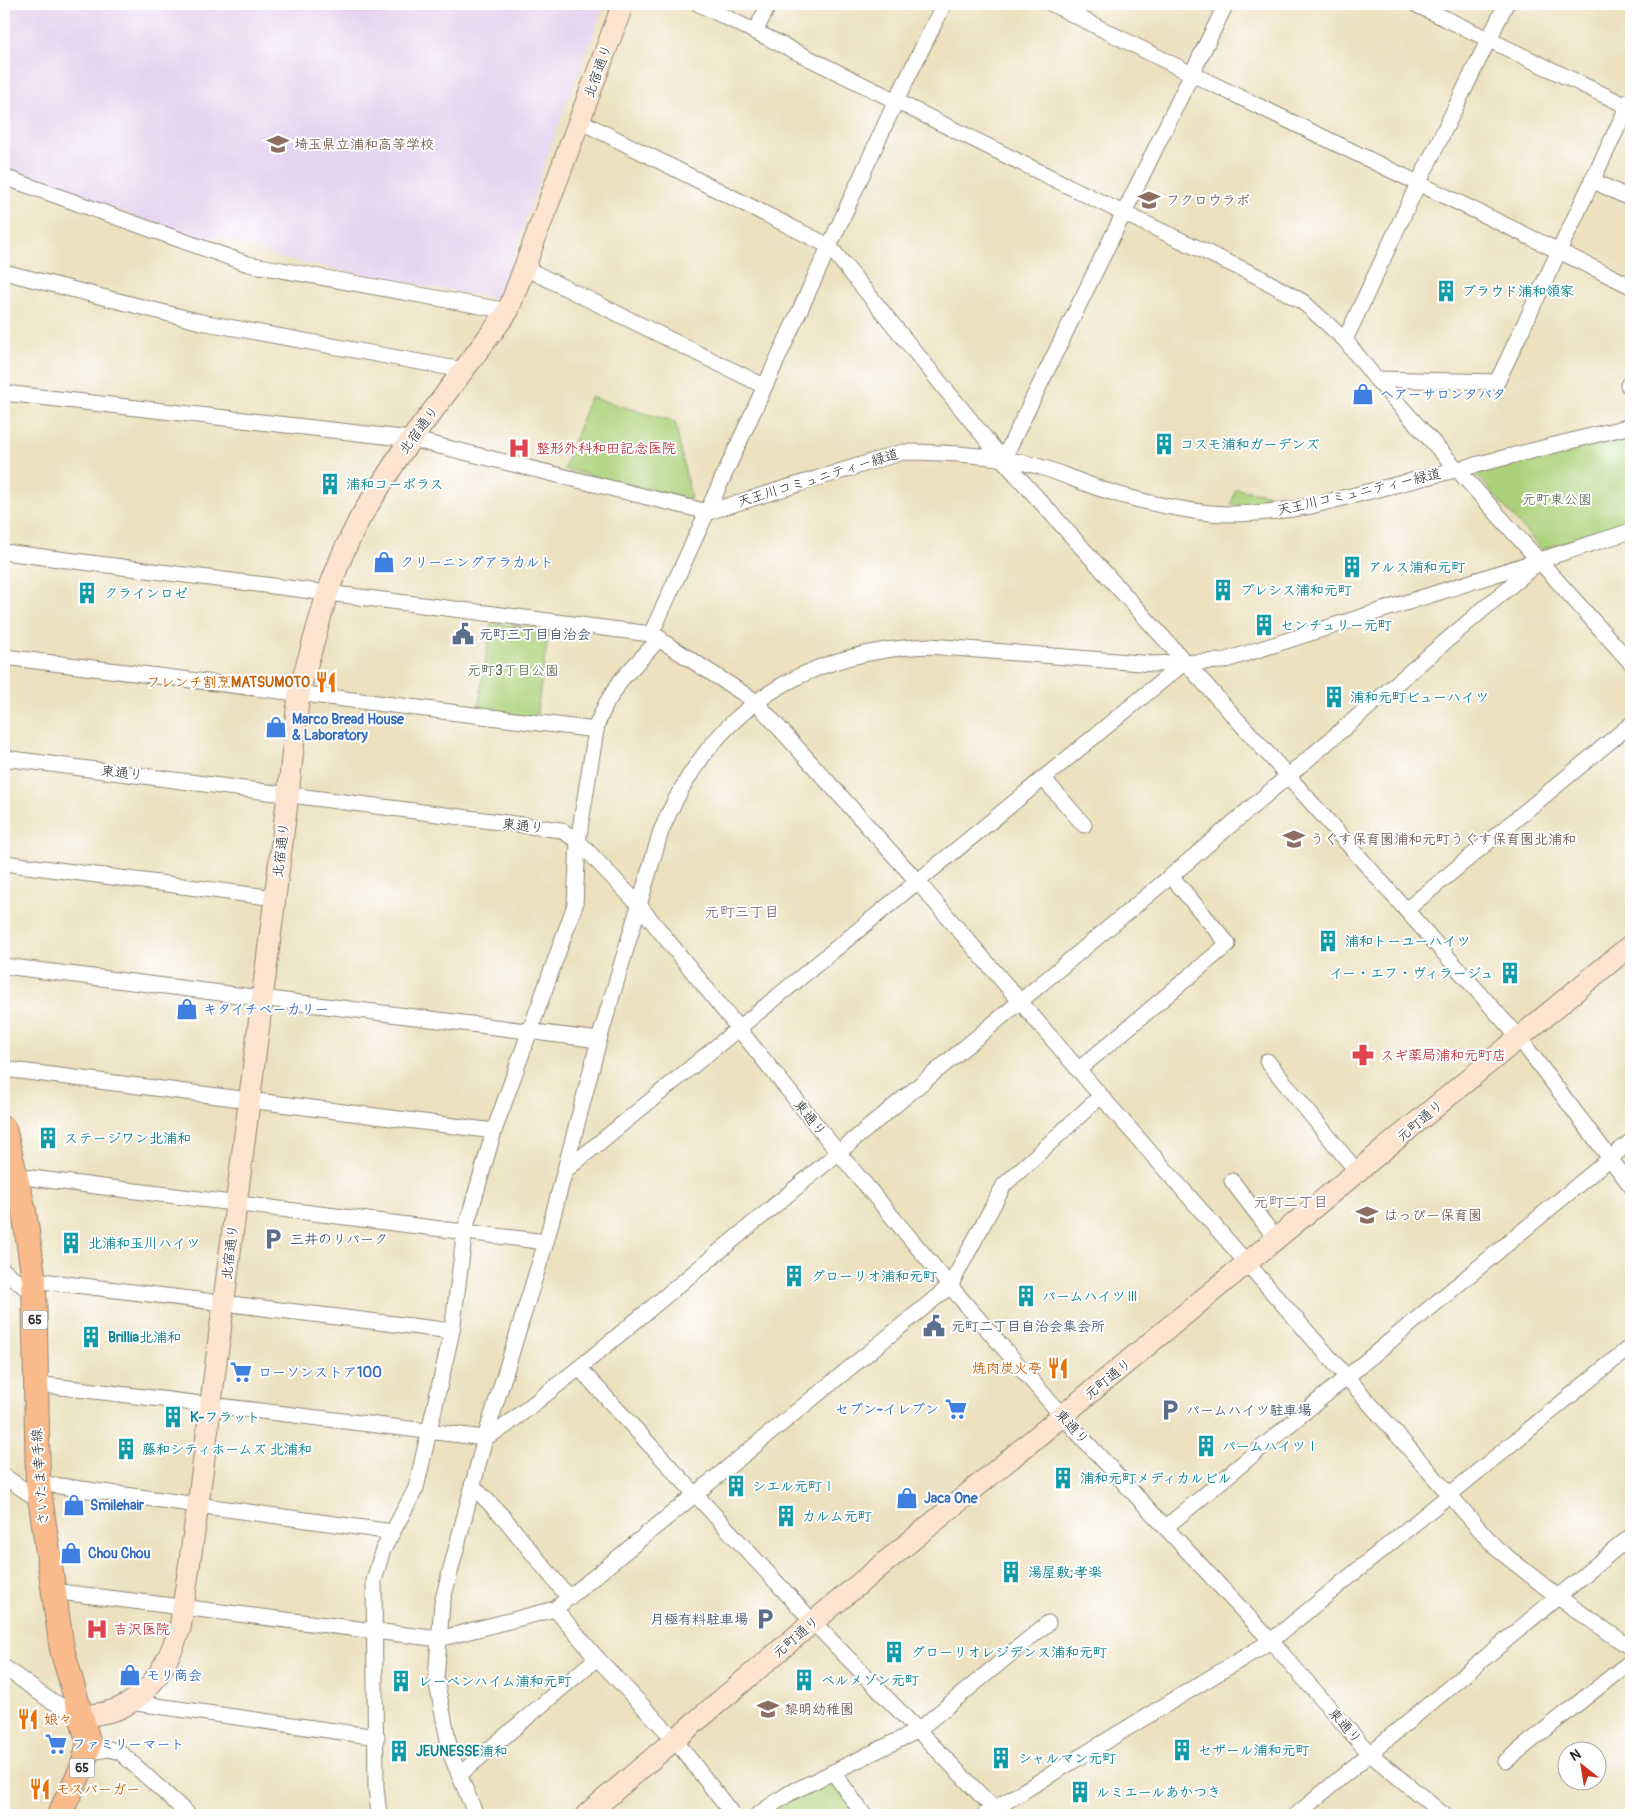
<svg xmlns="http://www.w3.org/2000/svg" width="1635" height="1819" font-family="Pangolin,'Klee One',sans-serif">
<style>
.built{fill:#e6d3f0}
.green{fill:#acd17a;stroke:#6c7e52}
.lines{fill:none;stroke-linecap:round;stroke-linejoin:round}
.street-casing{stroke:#8c8674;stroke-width:17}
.secondary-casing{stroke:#8c8674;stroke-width:23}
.primary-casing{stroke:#8c8674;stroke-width:26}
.street{stroke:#fff;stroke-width:15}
.secondary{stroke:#fde4d1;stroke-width:21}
.primary{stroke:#fabb8c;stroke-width:24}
.labels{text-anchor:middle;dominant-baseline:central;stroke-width:4;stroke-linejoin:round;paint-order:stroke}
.shield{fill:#fff;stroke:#6b6b6b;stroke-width:1}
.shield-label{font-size:12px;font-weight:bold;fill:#2b2b2b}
.street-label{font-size:14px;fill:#2b2b2b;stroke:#fff}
.education-label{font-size:14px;font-weight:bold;fill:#785e54;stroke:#fff;text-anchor:start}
.culture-label{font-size:14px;font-weight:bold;fill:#0d838f;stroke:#fff;text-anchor:start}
.shop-label{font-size:14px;font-weight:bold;fill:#366cbe;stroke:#fff;text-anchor:start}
.health-label{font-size:14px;font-weight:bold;fill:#be3a42;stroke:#fff;text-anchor:start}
.park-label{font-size:14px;fill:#525d43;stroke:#fff}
.service-label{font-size:14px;font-weight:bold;fill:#4e5e75;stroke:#fff;text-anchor:start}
.food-label{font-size:14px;font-weight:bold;fill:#c56008;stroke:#fff;text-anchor:end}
.neighbourhood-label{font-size:15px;fill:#6c565f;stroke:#fff}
</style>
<rect width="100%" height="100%" fill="#fff"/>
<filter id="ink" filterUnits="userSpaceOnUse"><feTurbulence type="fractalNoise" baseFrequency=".02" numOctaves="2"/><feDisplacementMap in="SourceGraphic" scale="10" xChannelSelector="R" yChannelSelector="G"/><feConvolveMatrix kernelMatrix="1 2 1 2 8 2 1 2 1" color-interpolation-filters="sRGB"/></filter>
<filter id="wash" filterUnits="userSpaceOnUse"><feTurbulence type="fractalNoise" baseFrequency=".0096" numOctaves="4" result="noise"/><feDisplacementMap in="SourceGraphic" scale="20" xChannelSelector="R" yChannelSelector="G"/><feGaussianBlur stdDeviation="1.12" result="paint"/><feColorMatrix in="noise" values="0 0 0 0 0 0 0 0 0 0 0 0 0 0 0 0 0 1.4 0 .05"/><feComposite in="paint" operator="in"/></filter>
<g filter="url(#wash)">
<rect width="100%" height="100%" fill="#ece0be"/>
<!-- built -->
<path class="built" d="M 4,4 L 605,4 L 560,120 L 509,268 L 495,299 L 278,258 L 258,249 L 217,237 L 202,241 L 4,168 Z"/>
<!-- green -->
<g class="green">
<path d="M 590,397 L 675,422 L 691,499 L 564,469 Z"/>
<path d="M 1631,435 L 1631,520 L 1542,550 L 1476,474 Z"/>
<path d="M 1236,489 L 1278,496 L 1277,507 L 1231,505 Z"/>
<path d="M 491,623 L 549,630 L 536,718 L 478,710 Z"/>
<path d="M 832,1779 L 858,1815 L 766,1815 L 791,1797 Z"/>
</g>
</g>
<g filter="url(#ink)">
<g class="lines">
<!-- street casing -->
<g class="street-casing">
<g id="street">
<path d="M 699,4 L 1123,213 L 1259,277 L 1303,302 L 1345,340 L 1376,379 L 1631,663"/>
<path d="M 1052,4 L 1192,74 L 1631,286"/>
<path d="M 1415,4 L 1631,108"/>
<path d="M 755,32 L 769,4"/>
<path d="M 580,121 L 829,246 L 1003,460 L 1288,776 L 1519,1038 L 1631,1186"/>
<path d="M 4,177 L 248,264 L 508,311"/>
<path d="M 1592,180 L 1631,199"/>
<path d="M 525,268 L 764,386"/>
<path d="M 4,272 L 201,322 L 463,370"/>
<path d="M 1345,340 L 1418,184 L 1506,4"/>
<path d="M 1376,379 L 1497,382 L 1631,99"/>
<path d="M 1628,385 L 1631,384"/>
<path d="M 4,393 L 411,439 L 708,512 L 903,452 C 946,452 1007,456 1047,469 C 1065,475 1083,483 1101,489 C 1133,500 1167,507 1201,512 C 1237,517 1276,512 1311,506 L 1631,426"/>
<path d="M 1003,460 L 1226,4"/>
<path d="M 4,552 L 651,634 L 755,701 L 917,881 L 1101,1096 L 1496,1548 L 1558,1597 L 1631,1648"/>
<path d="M 651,634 L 896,101 L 944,4"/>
<path d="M 4,657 L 596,730"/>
<path d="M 4,758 L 561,830 L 578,841 L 639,905 L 838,1152 L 950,1286 L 1063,1417 L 1271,1641 L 1369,1753 L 1444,1815"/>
<path d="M 1043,778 L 1084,825"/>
<path d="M 4,863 L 275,898"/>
<path d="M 1406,910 L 1631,724"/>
<path d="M 4,966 L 599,1040"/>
<path d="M 1267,1061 L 1358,1173"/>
<path d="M 4,1069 L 494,1131"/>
<path d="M 1078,1070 L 1228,944 L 1171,876"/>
<path d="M 566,1170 L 1185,662"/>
<path d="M 15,1176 L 546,1242"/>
<path d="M 1232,1181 L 1277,1240"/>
<path d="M 4,1271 L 34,1294"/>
<path d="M 34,1280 L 452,1331"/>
<path d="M 579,1368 L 813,1622 L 1000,1815"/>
<path d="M 36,1384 L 485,1438 L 504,1427 L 579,1368 L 1171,876 L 1535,565"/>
<path d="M 4,1476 L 40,1501"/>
<path d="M 38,1483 L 393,1532"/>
<path d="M 472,1485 L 504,1518 L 569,1598"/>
<path d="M 1166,1527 L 1631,1141"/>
<path d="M 52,1591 L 439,1639 L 555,1609 L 950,1286 L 1004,1185 L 1101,1096"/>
<path d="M 555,1609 L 597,1658 L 675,1740 L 733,1815"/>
<path d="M 4,1667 L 48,1699 L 82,1717"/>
<path d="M 129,1702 L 377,1737"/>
<path d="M 88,1752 L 109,1749 L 120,1752 L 189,1815"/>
<path d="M 1506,1761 L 1631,1661"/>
<path d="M 833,1772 L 864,1815"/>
<path d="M 459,1775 L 597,1658"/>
<path d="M 379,1815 L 376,1788 L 374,1581 L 382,1552 L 416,1488 L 452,1331 L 465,1230 L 494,1131 L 575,905 L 578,841 L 597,724 L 606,704 L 621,680 L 660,638"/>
<path d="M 476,1815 L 451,1755 L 436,1679 L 442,1603 L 485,1438 L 546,1242 L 599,1040 L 661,831 C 710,712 801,651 929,646 L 1153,664 L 1223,661 L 1631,531"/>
<path d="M 757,1815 L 788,1794 L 917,1731 L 1048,1623"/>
<path d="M 984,1815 L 1271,1641 L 1631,1346"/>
<path d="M 1296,1815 L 1631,1536"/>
</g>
</g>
<!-- secondary casing -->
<g class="secondary-casing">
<g id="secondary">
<path d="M 82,1717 C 94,1714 109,1713 120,1708 C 153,1693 169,1660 180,1628 L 198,1505 L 288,795 L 299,692 L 327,594 L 343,553 L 360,518 L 401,453 L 508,311 L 623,4"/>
<path d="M 586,1815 L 813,1622 L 1631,945"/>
</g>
</g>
<!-- primary casing -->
<g class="primary-casing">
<path id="primary" d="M 4,1129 L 24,1211 L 34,1280 L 38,1483 L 62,1649 L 89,1744 L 82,1768 L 59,1815"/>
</g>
<!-- street -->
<use href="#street" class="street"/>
<!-- secondary -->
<use href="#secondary" class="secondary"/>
<!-- primary -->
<use href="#primary" class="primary"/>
</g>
</g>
<!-- icons -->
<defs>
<g id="school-bare" transform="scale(1.725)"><path d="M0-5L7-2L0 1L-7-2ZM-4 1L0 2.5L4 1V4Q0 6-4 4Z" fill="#8d6e63" stroke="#fff" stroke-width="2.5" paint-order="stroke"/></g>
<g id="building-bare" transform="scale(1.725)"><path d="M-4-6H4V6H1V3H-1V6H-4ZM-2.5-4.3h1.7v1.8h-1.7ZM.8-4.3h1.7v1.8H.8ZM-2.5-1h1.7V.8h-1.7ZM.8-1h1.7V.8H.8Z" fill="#0f9aa8" stroke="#fff" stroke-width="2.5" paint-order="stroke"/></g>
<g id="shop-bare" transform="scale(1.725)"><path d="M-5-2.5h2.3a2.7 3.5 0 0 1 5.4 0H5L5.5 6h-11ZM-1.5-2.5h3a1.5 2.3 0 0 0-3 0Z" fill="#3f7fe0" stroke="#fff" stroke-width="2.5" paint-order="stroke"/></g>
<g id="hospital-bare" transform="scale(1.725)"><path d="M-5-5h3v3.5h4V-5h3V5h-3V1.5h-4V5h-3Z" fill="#e0444e" stroke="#fff" stroke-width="2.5" paint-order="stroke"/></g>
<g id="civic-bare" transform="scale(1.725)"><path d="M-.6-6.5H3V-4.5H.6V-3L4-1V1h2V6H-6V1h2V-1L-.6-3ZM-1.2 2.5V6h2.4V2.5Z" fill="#5c6f8a" stroke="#fff" stroke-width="2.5" paint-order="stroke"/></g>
<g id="restaurant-bare" transform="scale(1.725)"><path d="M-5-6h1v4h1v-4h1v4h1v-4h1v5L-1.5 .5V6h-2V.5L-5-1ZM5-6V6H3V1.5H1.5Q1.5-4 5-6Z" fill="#e8710a" stroke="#fff" stroke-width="2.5" paint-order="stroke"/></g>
<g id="pharmacy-bare" transform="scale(1.725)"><path d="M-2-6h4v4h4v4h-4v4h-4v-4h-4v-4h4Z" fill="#e0444e" stroke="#fff" stroke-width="2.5" paint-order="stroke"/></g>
<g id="parking-bare" transform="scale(1.725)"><path d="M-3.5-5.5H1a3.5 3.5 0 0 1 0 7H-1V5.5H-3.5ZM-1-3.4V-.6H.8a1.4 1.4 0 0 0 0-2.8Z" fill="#5c6f8a" stroke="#fff" stroke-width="2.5" paint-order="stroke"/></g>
<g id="supermarket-bare" transform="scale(1.725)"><path d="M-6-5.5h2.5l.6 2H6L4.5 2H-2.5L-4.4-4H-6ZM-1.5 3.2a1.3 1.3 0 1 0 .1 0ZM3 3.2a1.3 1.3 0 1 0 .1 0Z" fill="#3f7fe0" stroke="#fff" stroke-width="2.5" paint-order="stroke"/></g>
</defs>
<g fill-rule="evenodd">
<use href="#school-bare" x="278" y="144"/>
<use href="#school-bare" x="1149" y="200"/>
<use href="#building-bare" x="1446" y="291"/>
<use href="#shop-bare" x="1363" y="394"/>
<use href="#building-bare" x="1164" y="444"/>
<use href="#hospital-bare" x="519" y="448"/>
<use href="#building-bare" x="330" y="484"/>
<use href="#shop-bare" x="384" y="562"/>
<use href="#building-bare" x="1352" y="567"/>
<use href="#building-bare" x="1223" y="590"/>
<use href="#building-bare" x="87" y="593"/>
<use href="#building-bare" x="1264" y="625"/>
<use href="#civic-bare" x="463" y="634"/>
<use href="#restaurant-bare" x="326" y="682"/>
<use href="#building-bare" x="1334" y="697"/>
<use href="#shop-bare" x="276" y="727"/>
<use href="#school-bare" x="1294" y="839"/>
<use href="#building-bare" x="1328" y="941"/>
<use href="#building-bare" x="1510" y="973"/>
<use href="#shop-bare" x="187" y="1009"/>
<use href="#pharmacy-bare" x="1363" y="1055"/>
<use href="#building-bare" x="48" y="1138"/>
<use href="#school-bare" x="1367" y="1215"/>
<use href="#parking-bare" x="273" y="1239"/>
<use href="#building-bare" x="71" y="1243"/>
<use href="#building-bare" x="794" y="1276"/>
<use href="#building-bare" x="1026" y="1296"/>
<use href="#civic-bare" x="934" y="1326"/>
<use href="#building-bare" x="91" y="1337"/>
<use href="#restaurant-bare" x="1058" y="1368"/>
<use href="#supermarket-bare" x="241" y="1372"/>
<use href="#supermarket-bare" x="956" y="1409"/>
<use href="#parking-bare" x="1170" y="1410"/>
<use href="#building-bare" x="173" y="1417"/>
<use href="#building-bare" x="1206" y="1446"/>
<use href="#building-bare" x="126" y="1449"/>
<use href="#building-bare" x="1063" y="1478"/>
<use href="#building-bare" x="736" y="1486"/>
<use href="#shop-bare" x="907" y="1498"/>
<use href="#shop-bare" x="74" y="1505"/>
<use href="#building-bare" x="786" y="1516"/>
<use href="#shop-bare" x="71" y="1553"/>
<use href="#building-bare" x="1011" y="1572"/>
<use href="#parking-bare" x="765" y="1619"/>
<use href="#hospital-bare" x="97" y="1629"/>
<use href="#building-bare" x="894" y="1652"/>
<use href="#shop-bare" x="130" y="1675"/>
<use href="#building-bare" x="804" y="1680"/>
<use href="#building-bare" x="401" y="1681"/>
<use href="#school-bare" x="768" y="1709"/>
<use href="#restaurant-bare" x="28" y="1719"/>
<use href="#supermarket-bare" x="56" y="1744"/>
<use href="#building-bare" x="1182" y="1750"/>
<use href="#building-bare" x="399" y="1751"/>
<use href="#building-bare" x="1001" y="1758"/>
<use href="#restaurant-bare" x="40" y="1789"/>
<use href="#building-bare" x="1080" y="1792"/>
</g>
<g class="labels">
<!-- shield labels -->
<g class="shield">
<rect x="22.5" y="1310.5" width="25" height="19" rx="4"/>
<rect x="69.5" y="1758.5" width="25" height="19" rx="4"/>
</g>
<g class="shield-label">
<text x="35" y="1320">65</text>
<text x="82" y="1768">65</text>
</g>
<!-- street labels -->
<g class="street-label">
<text transform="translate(598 71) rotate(-70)">北宿通り</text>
<text transform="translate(419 430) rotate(-53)">北宿通り</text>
<text transform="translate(818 478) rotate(-17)">天王川コミュニティー緑道</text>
<text transform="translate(1359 492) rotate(-13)">天王川コミュニティー緑道</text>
<text transform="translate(122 773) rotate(7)">東通り</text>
<text transform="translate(523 826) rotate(7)">東通り</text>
<text transform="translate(281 850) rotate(-83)">北宿通り</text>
<text transform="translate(810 1118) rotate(51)">東通り</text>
<text transform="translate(1420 1121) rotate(-40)">元町通り</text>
<text transform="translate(230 1252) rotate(-83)">北宿通り</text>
<text transform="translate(1108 1379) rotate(-39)">元町通り</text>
<text transform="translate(1072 1427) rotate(47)">東通り</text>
<text transform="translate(40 1477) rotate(-94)">さいたま幸手線</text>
<text transform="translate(796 1637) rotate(-40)">元町通り</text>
<text transform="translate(1345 1726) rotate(49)">東通り</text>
</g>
<!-- education labels -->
<g class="education-label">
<text x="294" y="144">埼玉県立浦和高等学校</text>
<text x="1166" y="200">フクロウラボ</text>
<text x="1310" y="839">うぐす保育園浦和元町うぐす保育園北浦和</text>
<text x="1384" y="1215">はっぴー保育園</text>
<text x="784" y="1709">黎明幼稚園</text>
</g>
<!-- culture labels -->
<g class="culture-label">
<text x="1462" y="291">プラウド浦和領家</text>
<text x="1180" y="444">コスモ浦和ガーデンズ</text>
<text x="346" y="484">浦和コーポラス</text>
<text x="1368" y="567">アルス浦和元町</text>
<text x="1240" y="590">プレシス浦和元町</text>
<text x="104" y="593">クラインロゼ</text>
<text x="1280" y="625">センチュリー元町</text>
<text x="1350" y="697">浦和元町ビューハイツ</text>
<text x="1345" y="941">浦和トーユーハイツ</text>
<text x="1494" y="973" text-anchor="end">イー・エフ・ヴィラージュ</text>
<text x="64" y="1138">ステージワン北浦和</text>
<text x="88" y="1243">北浦和玉川ハイツ</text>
<text x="811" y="1276">グローリオ浦和元町</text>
<text x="1042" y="1296">パームハイツⅢ</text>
<text x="108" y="1337">Brillia北浦和</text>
<text x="190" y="1417">K-フラット</text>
<text x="1222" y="1446">パームハイツⅠ</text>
<text x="142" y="1449">藤和シティホームズ 北浦和</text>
<text x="1080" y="1478">浦和元町メディカルビル</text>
<text x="752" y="1486">シエル元町Ⅰ</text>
<text x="802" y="1516">カルム元町</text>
<text x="1028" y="1572">湯屋敷;孝楽</text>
<text x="911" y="1652">グローリオレジデンス浦和元町</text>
<text x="821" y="1680">ベルメゾン元町</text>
<text x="418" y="1681">レーベンハイム浦和元町</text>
<text x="1198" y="1750">セザール浦和元町</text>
<text x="416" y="1751">JEUNESSE浦和</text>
<text x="1018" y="1758">シャルマン元町</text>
<text x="1096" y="1792">ルミエールあかつき</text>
</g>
<!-- shop labels -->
<g class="shop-label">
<text x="1380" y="394">ヘアーサロンタバタ</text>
<text x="400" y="562">クリーニングアラカルト</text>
<text x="292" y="719">Marco Bread House<tspan x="292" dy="16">&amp; Laboratory</tspan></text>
<text x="203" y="1009">キタイチベーカリー</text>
<text x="258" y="1372">ローソンストア100</text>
<text x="939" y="1409" text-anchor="end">セブン-イレブン</text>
<text x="924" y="1498">Jaca One</text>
<text x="90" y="1505">Smilehair</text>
<text x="88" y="1553">Chou Chou</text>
<text x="146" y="1675">モリ商会</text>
<text x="72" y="1744">ファミリーマート</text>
</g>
<!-- health labels -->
<g class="health-label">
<text x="536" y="448">整形外科和田記念医院</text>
<text x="1380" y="1055">スギ薬局浦和元町店</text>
<text x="114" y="1629">吉沢医院</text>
</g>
<!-- park labels -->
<g class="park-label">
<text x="1557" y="499">元町東公園</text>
<text x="513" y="670">元町3丁目公園</text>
</g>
<!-- service labels -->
<g class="service-label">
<text x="479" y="634">元町三丁目自治会</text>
<text x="290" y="1239">三井のリパーク</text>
<text x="951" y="1326">元町二丁目自治会集会所</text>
<text x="1186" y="1410">パームハイツ駐車場</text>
<text x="748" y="1619" text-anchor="end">月極有料駐車場</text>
</g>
<!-- food labels -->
<g class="food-label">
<text x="310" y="682">フレンチ割烹MATSUMOTO</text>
<text x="1042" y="1368">焼肉炭火亭</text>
<text x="44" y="1719" text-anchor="start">娘々</text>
<text x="56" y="1789" text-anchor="start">モスバーガー</text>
</g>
<!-- neighbourhood labels -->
<g class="neighbourhood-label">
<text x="742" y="912">元町三丁目</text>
<text x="1291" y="1202">元町二丁目</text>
</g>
</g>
<!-- margin -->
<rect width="1635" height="1819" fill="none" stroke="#fff" stroke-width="20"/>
<!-- north arrow -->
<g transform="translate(1582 1766) rotate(329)"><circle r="24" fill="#ffffff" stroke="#aaaaaa"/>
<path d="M0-4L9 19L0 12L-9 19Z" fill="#c8321e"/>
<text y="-8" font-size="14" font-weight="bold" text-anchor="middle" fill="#2b2b2b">N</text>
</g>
</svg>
